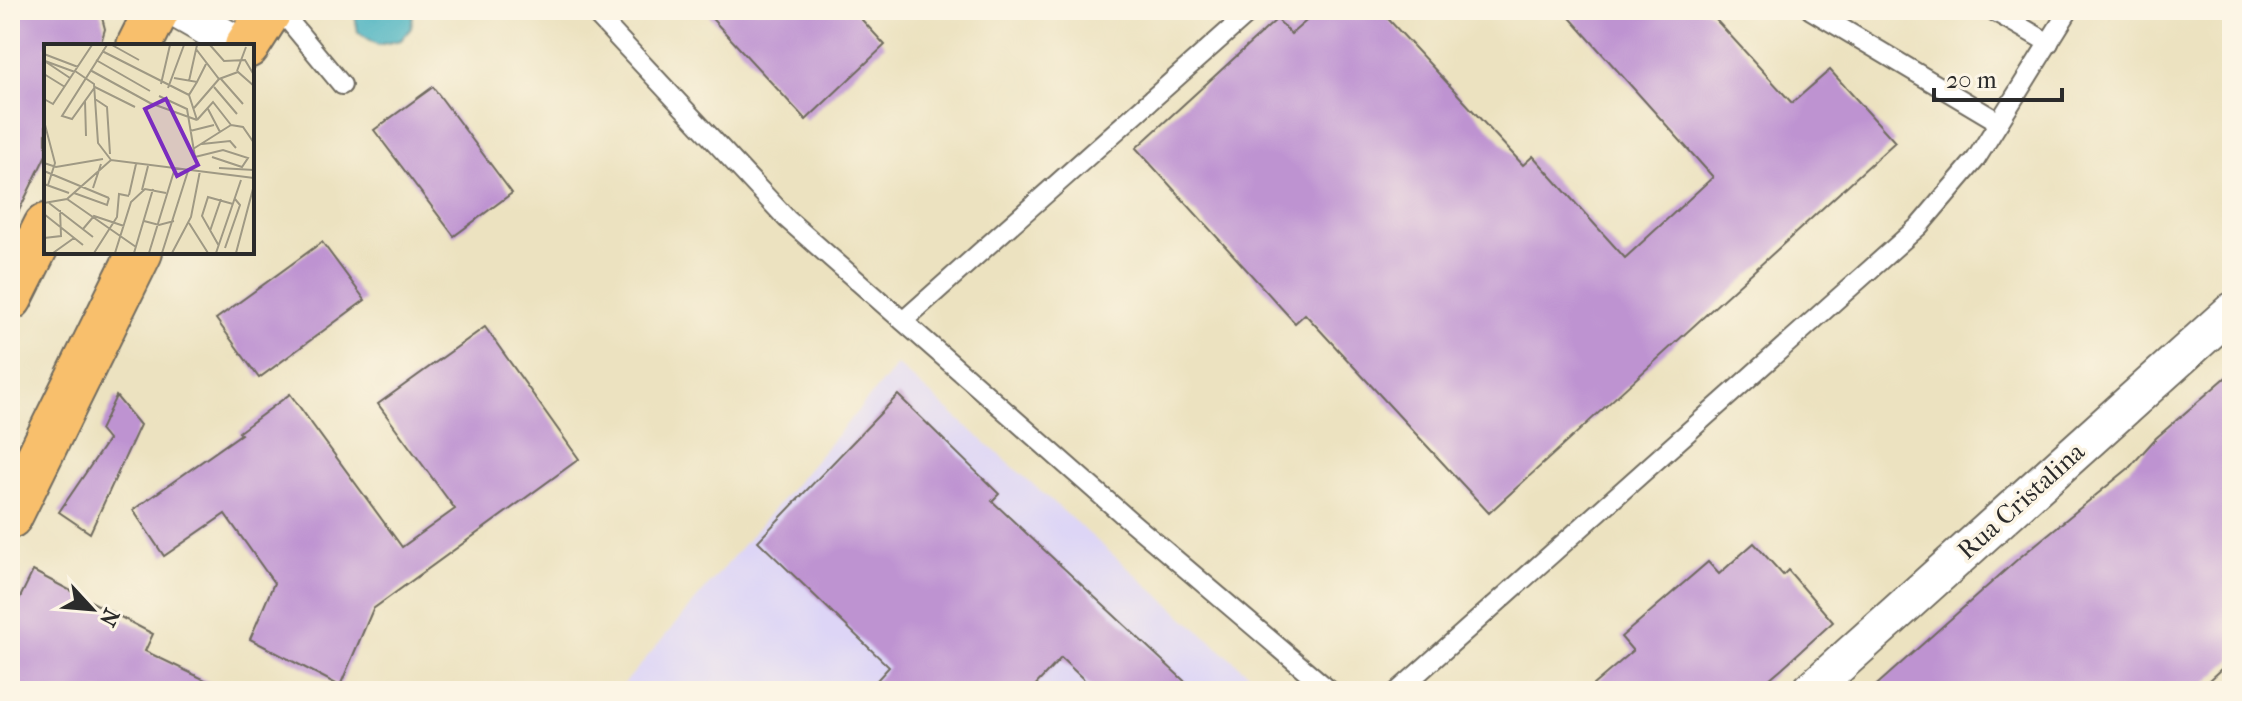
<svg xmlns="http://www.w3.org/2000/svg" width="2242" height="701" font-family="'IM FELL French Canon',serif">
<style>
.built{fill:#ddd5f6}
.water{fill:#43b0bf;stroke:#376e75;stroke-width:2}
.building{fill:#be93d1}
.lines{fill:none;stroke-linecap:round;stroke-linejoin:round}
.lane-casing{stroke:#6f6b5f;stroke-width:22}
.street-casing{stroke:#6f6b5f;stroke-width:40}
.primary-casing{stroke:#6f6b5f;stroke-width:48}
.lane{stroke:#fff;stroke-width:18}
.street{stroke:#fff;stroke-width:36}
.primary{stroke:#f8bf6c;stroke-width:44}
.labels{text-anchor:middle;dominant-baseline:central;stroke-width:7;stroke-linejoin:round;paint-order:stroke}
.street-label{font-size:26px;fill:#2b2b2b;stroke:#fcf5e5}
.inset-road{fill:none;stroke:#9f9984;stroke-width:2}
.view{fill:#7b2cbf;fill-opacity:0.15;stroke:#7b2cbf;stroke-width:4}
.inset-edge{fill:none;stroke:#2b2b2b;stroke-width:4}
</style>
<rect width="100%" height="100%" fill="#fcf5e5"/>
<filter id="ink" filterUnits="userSpaceOnUse"><feTurbulence type="fractalNoise" baseFrequency=".0125" numOctaves="2"/><feDisplacementMap in="SourceGraphic" scale="16" xChannelSelector="R" yChannelSelector="G"/><feConvolveMatrix kernelMatrix="1 2 1 2 8 2 1 2 1" color-interpolation-filters="sRGB"/></filter>
<filter id="wash" filterUnits="userSpaceOnUse"><feTurbulence type="fractalNoise" baseFrequency=".006" numOctaves="4" result="noise"/><feDisplacementMap in="SourceGraphic" scale="32" xChannelSelector="R" yChannelSelector="G"/><feGaussianBlur stdDeviation="1.8" result="paint"/><feColorMatrix in="noise" values="0 0 0 0 0 0 0 0 0 0 0 0 0 0 0 0 0 1.4 0 .05"/><feComposite in="paint" operator="in"/></filter>
<g filter="url(#wash)">
<rect width="100%" height="100%" fill="#ece2c0"/>
<!-- built -->
<path class="built" d="M 897,365 L 1268,691 L 618,691 Z"/>
<!-- water -->
<path class="water" d="M 354,10 L 414,10 L 411,28 L 401,40 L 378,45 L 358,32 Z"/>
<g id="blocks">
<!-- building -->
<g class="building">
<path d="M 10,10 L 100,10 L 105,29 L 100,46 L 46,46 L 46,155 L 10,229 Z"/>
<path d="M 704,10 L 853,10 L 885,45 L 806,120 Z"/>
<path d="M 1319,10 L 1380,10 L 1523,165 L 1533,156 L 1625,258 L 1713,177 L 1563,10 L 1707,10 L 1792,103 L 1830,70 L 1895,142 L 1489,513 L 1305,314 L 1295,323 L 1136,148 L 1277,19 L 1291,34 Z"/>
<path d="M 433,87 L 512,193 L 454,236 L 374,130 Z"/>
<path d="M 322,242 L 365,300 L 259,378 L 216,319 Z"/>
<path d="M 485,327 L 579,459 L 373,609 L 340,686 L 250,639 L 274,583 L 225,514 L 164,556 L 133,510 L 241,434 L 239,432 L 290,394 L 402,547 L 455,509 L 378,404 Z"/>
<path d="M 2232,372 L 2232,659 L 2197,691 L 1870,691 L 2019,558 L 2129,468 L 2156,438 Z"/>
<path d="M 898,395 L 999,494 L 992,501 L 1195,691 L 1096,691 L 1061,658 L 1030,691 L 867,691 L 889,667 L 758,541 Z"/>
<path d="M 116,396 L 140,425 L 90,533 L 59,512 L 108,440 L 100,430 Z"/>
<path d="M 1754,543 L 1783,575 L 1788,570 L 1833,622 L 1782,668 L 1755,691 L 1586,691 L 1633,651 L 1621,637 L 1708,562 L 1719,574 Z"/>
<path d="M 33,571 L 153,634 L 145,651 L 228,691 L 10,691 L 10,618 Z"/>
</g>
</g>
</g>
<g filter="url(#ink)">
<use href="#blocks" fill-opacity="0" stroke="#6f6b5f" stroke-width="2"/>
<g class="lines">
<!-- lane casing -->
<g class="lane-casing">
<g id="lane">
<path d="M 280,10 L 342,85"/>
<path d="M 592,10 L 787,219 L 1129,520 L 1330,691"/>
<path d="M 1811,10 L 1999,122"/>
<path d="M 1992,10 L 2049,43"/>
<path d="M 903,321 L 1252,10"/>
<path d="M 1398,691 L 1919,226 L 1976,159 L 2069,10"/>
</g>
</g>
<!-- street casing -->
<g class="street-casing">
<g id="street">
<path d="M 177,10 L 240,46"/>
<path d="M 1810,691 L 2232,311"/>
</g>
</g>
<!-- primary casing -->
<g class="primary-casing">
<g id="primary">
<path d="M 139,46 L 157,10"/>
<path d="M 247,46 L 270,10"/>
<path d="M 10,298 L 46,226"/>
<path d="M 10,516 L 140,252"/>
</g>
</g>
<!-- lane -->
<use href="#lane" class="lane"/>
<!-- street -->
<use href="#street" class="street"/>
<!-- primary -->
<use href="#primary" class="primary"/>
</g>
</g>
<g class="labels">
<!-- street labels -->
<g class="street-label">
<text transform="translate(2021 501) rotate(-42)">Rua Cristalina</text>
</g>
</g>
<!-- overview -->
<g transform="translate(44 44)">
<rect width="210" height="210" fill="#ece2c0"/>
<path class="inset-road" d="M 63,1 L 18,72 L 28,75 L 51,43 L 91,63M 68,1 L 95,16M 166,1 L 180,17 L 201,16 L 210,31M 152,5 L 175,35 L 194,28 L 210,42M 58,7 L 145,51M 0,10 L 34,23M 52,16 L 106,47M 1,17 L 31,28M 2,18 L 26,34M 46,26 L 106,59 L 153,76M 31,27 L 50,40 L 54,99 L 67,116M 193,27 L 202,3M 0,30 L 21,43M 130,34 L 153,38 L 162,20M 177,35 L 199,60M 145,37 L 153,1M 153,38 L 145,51 L 153,76M 117,40 L 126,1M 170,43 L 193,70M 124,44 L 140,1M 115,52 L 143,65 L 151,113 L 179,106 L 204,114 L 198,123 L 168,113M 0,55 L 9,60 L 48,1M 51,55 L 63,63 L 66,110M 41,57 L 42,92M 150,64 L 175,35M 164,65 L 176,88M 153,76 L 169,58 L 187,81M 0,77 L 11,119 L 4,141M 187,81 L 199,83 L 210,99M 146,87 L 170,81M 158,100 L 186,97 L 192,104M 149,105 L 187,81M 0,119 L 12,123 L 59,115M 175,124 L 210,126M 0,127 L 65,154M 0,140 L 25,149M 49,144 L 57,120M 98,146 L 104,122M 30,149 L 63,161 L 65,154M 85,151 L 92,120M 23,155 L 92,203M 0,159 L 23,155 L 67,116 L 210,134M 5,159 L 49,193M 0,170 L 39,201M 100,177 L 115,181 L 130,177M 145,179 L 164,209M 39,185 L 50,172 L 80,182M 166,187 L 177,155M 0,194 L 17,192 L 16,166M 175,202 L 158,172 L 164,153 L 189,160M 181,204 L 196,161 L 191,155M 9,209 L 30,194M 50,209 L 73,173 L 75,150 L 85,152M 71,209 L 87,158 L 101,145 L 122,149M 90,209 L 109,145M 105,209 L 131,124M 118,209 L 144,127M 128,209 L 147,173 L 156,127M 172,209 L 197,136M 192,209 L 210,141"/>
<path class="view" d="M 122,55 L 154,121 L 133,132 L 101,65 Z"/>
<rect width="210" height="210" class="inset-edge"/>
</g>
<!-- margin -->
<rect width="2242" height="701" fill="none" stroke="#fcf5e5" stroke-width="40"/>
<!-- north arrow -->
<g transform="translate(92 609) rotate(116)" stroke="#fcf5e5" stroke-width="6" paint-order="stroke">
<path d="M0-6L14 30L0 20L-14 30Z" fill="#2b2b2b"/>
<text y="-12" font-size="22" font-weight="bold" text-anchor="middle" fill="#2b2b2b">N</text>
</g>
<!-- scale -->
<path d="M1934 88v12h128v-12" fill="none" stroke="#2b2b2b" stroke-width="4"/>
<text x="1946" y="88" font-size="24" fill="#2b2b2b" stroke="#fcf5e5" stroke-width="6" paint-order="stroke">20 m</text>
</svg>
